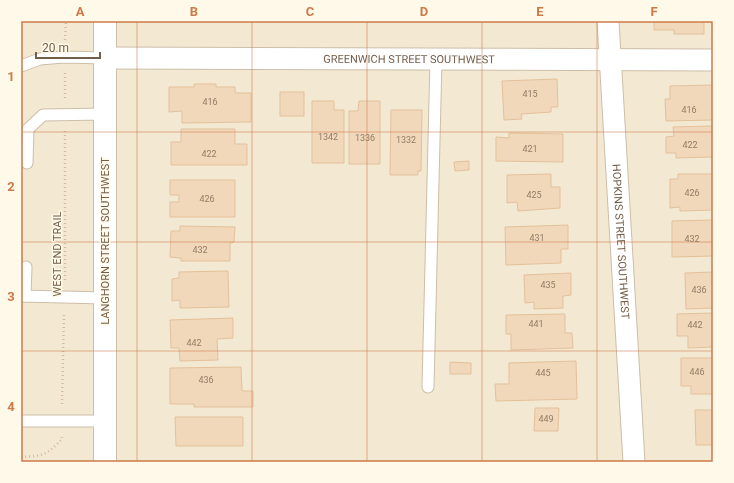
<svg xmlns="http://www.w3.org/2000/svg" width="734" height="483" font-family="Roboto,sans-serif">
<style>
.residential{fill:#f3e8d1}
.building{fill:#f1d8bb;stroke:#e3c19b}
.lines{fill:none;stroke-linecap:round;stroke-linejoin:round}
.service-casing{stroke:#cdbea9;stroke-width:13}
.minor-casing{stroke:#cdbea9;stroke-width:23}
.tertiary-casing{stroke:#cdbea9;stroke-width:24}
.path{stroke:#d5bb9e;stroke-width:2.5;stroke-dasharray:1 3;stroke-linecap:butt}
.service{stroke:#fff;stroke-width:11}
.minor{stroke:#fff;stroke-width:21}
.tertiary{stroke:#fff;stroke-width:22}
.grid{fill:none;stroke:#cd7a49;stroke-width:1;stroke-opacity:0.55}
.labels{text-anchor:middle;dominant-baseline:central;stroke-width:3;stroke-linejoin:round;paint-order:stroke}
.number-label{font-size:9px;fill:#927c66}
.street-label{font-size:11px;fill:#735e49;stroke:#fff9e9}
.neatline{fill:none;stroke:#cd7a49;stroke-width:1.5}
.grid-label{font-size:13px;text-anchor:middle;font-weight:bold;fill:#cd7a49}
</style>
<rect width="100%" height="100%" fill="#fcf6e3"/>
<!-- residential -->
<rect class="residential" x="21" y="21" width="692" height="441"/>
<!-- building -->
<g class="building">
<path d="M 654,21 L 704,21 L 704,34 L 674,34 L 674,30 L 654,30 Z"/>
<path d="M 557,79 L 558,107 L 551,107 L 551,112 L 521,114 L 522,119 L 504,120 L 502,81 Z"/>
<path d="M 194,84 L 216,84 L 216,87 L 235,87 L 235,93 L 251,93 L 251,122 L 182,123 L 182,111 L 169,112 L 169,87 L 194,87 Z"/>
<path d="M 713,85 L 713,120 L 666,121 L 665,99 L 670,99 L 670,86 Z"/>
<rect x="280" y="92" width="24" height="24"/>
<path d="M 312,101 L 334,101 L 334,110 L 344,110 L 344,163 L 312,163 Z"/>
<path d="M 359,101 L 380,101 L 380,164 L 349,164 L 349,111 L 358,111 Z"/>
<path d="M 391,110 L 422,110 L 421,171 L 418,171 L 418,175 L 390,175 Z"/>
<path d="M 713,126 L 713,157 L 676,158 L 676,153 L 666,153 L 666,137 L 674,136 L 673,127 Z"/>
<path d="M 181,129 L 235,129 L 235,144 L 247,144 L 247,165 L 171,165 L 171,142 L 181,142 Z"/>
<path d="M 509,133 L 563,134 L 563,162 L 496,161 L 496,137 L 509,138 Z"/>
<path d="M 469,161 L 469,170 L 455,171 L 454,162 Z"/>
<path d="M 551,174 L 551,187 L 560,187 L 560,208 L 518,211 L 517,202 L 507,203 L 507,175 Z"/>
<path d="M 678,174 L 713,174 L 713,210 L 680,211 L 680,207 L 670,208 L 670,179 L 678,179 Z"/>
<path d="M 170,180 L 235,180 L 235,217 L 170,217 L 170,202 L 179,202 L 179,195 L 170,195 Z"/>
<path d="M 713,220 L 713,256 L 672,257 L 672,221 Z"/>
<path d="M 568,225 L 568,249 L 561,249 L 561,263 L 506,265 L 505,227 Z"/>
<path d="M 180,226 L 235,227 L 234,242 L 230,243 L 230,261 L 181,261 L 181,258 L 170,257 L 171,231 L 180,231 Z"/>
<path d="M 228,271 L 229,307 L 180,308 L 180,300 L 172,301 L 172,279 L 179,278 L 179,272 Z"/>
<path d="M 713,272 L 713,308 L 686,309 L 685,273 Z"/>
<path d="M 571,273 L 571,295 L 563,296 L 563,308 L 534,309 L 534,302 L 525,303 L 524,275 Z"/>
<path d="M 713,313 L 713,347 L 688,348 L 688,336 L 677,336 L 677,314 Z"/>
<path d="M 565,314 L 565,333 L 572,333 L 573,348 L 511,350 L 511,334 L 506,334 L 506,315 Z"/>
<path d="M 233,318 L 233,338 L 217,339 L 218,360 L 180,361 L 179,348 L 171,348 L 170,320 Z"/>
<path d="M 681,358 L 713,358 L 713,394 L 691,394 L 691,386 L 681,386 Z"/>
<path d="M 576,361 L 577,399 L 496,401 L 495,384 L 509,384 L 509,363 Z"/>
<path d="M 450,362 L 471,363 L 471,374 L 450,374 Z"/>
<path d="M 241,367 L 242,391 L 253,391 L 253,407 L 194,407 L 194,404 L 170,404 L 170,368 Z"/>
<path d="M 535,408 L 559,408 L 558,431 L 534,431 Z"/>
<path d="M 695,410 L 713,410 L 713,445 L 696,445 Z"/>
<path d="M 175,417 L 243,417 L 243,446 L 176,446 Z"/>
</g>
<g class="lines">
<!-- service casing -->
<g class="service-casing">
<g id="service">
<path d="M 21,66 L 40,59 L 64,57 L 105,58"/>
<path d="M 27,163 L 28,129 L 43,115 L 105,114"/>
<path d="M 21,296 L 105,298"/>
<path d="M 25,296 L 26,267"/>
<path d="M 428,387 L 436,59"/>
<path d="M 21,421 L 105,421"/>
</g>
</g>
<!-- minor casing -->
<g class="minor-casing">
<g id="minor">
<path id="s1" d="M 608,21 L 634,462"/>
<path id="s2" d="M 105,58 L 713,60"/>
</g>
</g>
<!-- tertiary casing -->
<g class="tertiary-casing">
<path id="tertiary" d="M 105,21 L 105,462"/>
</g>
<!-- path -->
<g class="path">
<path d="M 65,40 L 66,21"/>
<path d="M 65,73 L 65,98"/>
<path d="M 65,280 L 65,129"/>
<path d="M 62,404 L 64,313"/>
<path d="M 21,457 C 43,456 47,455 62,439 L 62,437"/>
</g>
<!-- service -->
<use href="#service" class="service"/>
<!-- minor -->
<use href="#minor" class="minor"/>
<!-- tertiary -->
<use href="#tertiary" class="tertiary"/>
</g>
<!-- grid -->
<path class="grid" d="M 137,21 L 137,462M 252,21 L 252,462M 367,21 L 367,462M 482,21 L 482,462M 597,21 L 597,462M 21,132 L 713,132M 21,242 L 713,242M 21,351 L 713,351"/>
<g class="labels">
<!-- number labels -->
<g class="number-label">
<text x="530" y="94">415</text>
<text x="210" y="102">416</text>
<text x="689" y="110">416</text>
<text x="328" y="137">1342</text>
<text x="365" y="138">1336</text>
<text x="406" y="140">1332</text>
<text x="690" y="145">422</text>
<text x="530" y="149">421</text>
<text x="209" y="154">422</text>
<text x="692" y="193">426</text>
<text x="534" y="195">425</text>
<text x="207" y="199">426</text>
<text x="537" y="238">431</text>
<text x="692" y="239">432</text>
<text x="200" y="250">432</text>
<text x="548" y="285">435</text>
<text x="699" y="290">436</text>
<text x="536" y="324">441</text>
<text x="695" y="325">442</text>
<text x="194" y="343">442</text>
<text x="697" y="372">446</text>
<text x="543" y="373">445</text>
<text x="206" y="380">436</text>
<text x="546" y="419">449</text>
</g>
<!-- street labels -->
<g class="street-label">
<text stroke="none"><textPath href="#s2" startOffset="304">GREENWICH STREET SOUTHWEST</textPath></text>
<text transform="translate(105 241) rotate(-90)">LANGHORN STREET SOUTHWEST</text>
<text stroke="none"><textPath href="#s1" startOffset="221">HOPKINS STREET SOUTHWEST</textPath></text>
<text transform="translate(57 254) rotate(-90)">WEST END TRAIL</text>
</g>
</g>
<!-- border -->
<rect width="734" height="483" fill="none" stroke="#fff9e9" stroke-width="44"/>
<!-- scale -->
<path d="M36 52v6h64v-6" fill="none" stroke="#735e49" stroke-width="2"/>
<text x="42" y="52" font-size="12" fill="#735e49" stroke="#fff9e9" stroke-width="3" paint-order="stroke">20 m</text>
<rect x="22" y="22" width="690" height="439" class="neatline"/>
<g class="grid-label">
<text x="80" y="16">A</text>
<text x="194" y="16">B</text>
<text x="310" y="16">C</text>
<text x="424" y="16">D</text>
<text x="540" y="16">E</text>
<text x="654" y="16">F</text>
<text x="11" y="81">1</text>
<text x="11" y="191">2</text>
<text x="11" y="301">3</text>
<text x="11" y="411">4</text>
</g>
</svg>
